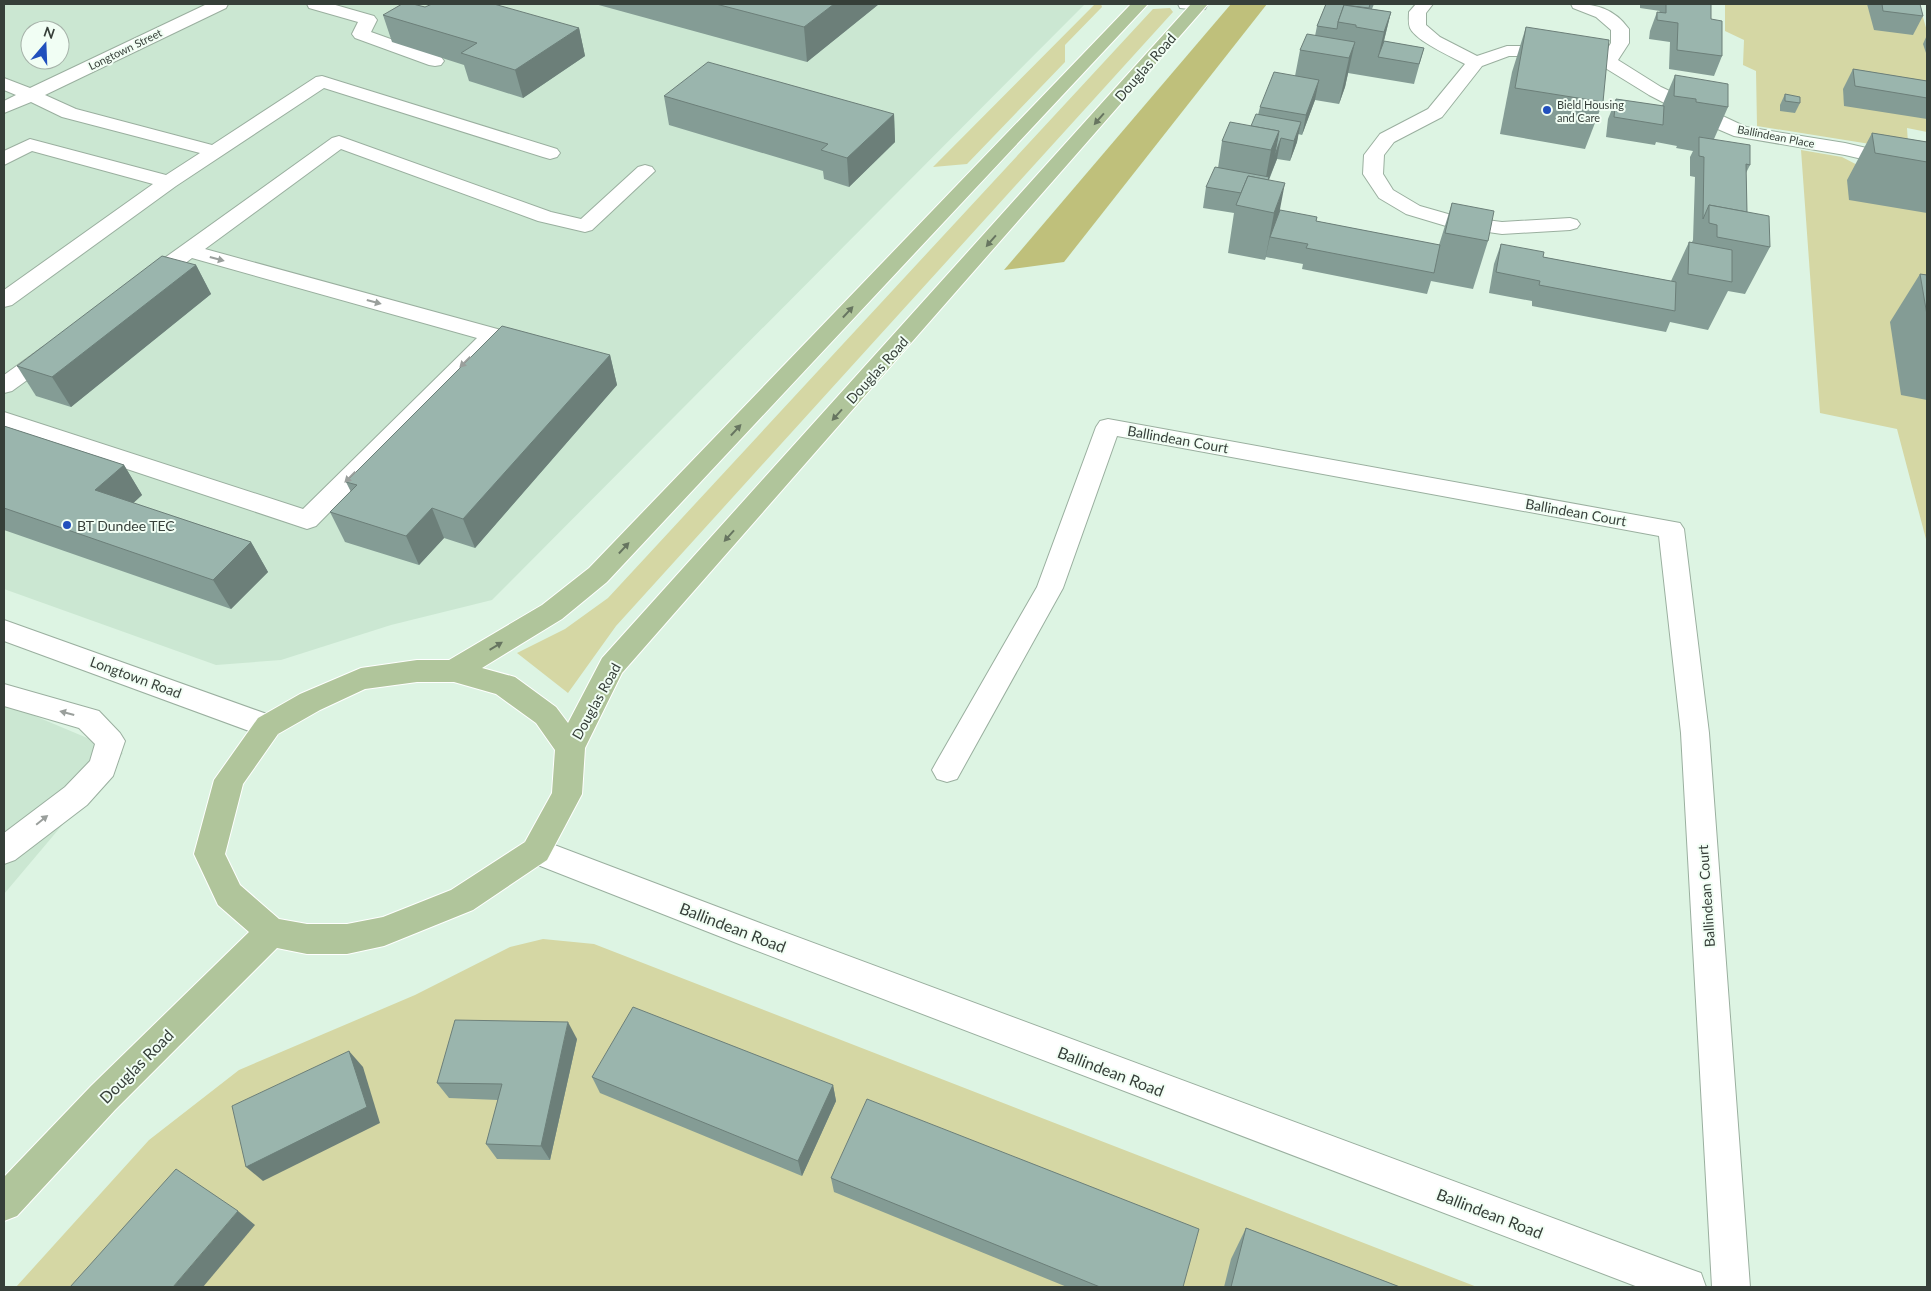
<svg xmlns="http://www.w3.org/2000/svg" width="1931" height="1291" font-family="Lato,sans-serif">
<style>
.built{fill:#cbe7d2;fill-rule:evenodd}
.green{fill:#d5d7a4}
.forest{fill:#bfc07b}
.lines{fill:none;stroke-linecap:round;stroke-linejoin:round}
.minor-casing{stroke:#9aaf9f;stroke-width:2}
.major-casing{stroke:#fff;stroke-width:2}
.minor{fill:#fff;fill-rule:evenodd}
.major{fill:#b0c59b;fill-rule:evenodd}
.wall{fill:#849c95}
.shaded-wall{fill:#6c7f79}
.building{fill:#9ab5ad;stroke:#6c7f79}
.oneway{fill:#677560}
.oneway2{fill:#9a9f9c}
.poi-dot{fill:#2150bd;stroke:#f1fef4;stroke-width:2}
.labels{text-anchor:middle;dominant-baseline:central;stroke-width:4;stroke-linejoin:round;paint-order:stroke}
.far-street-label{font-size:11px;fill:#363f39;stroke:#f1fef4}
.far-poi-label{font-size:11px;fill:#363f39;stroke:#f1fef4;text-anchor:start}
.street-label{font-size:14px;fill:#363f39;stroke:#f1fef4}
.poi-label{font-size:14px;fill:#363f39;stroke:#f1fef4;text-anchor:start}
.near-street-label{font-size:16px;fill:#363f39;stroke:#f1fef4}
</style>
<rect width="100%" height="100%" fill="#ddf4e3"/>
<!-- built -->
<g class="built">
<path d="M 4,4 L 1085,4 L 492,600 L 391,625 L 281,660 L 216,665 L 4,589 ZM 30,30 L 60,30 L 60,60 L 30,60 Z"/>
<path d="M 4,703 L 123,753 L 4,894 Z"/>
</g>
<!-- green -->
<g class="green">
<path d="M 1095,4 L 1101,4 L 1102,7 L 1065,45 L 1065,62 L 967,164 L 933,167 Z"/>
<path d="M 1725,4 L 1919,4 L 1927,31 L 1927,132 L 1907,128 L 1908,143 L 1895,148 L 1757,126 L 1756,71 L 1743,65 L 1744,40 L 1725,31 Z"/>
<path d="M 1170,8 L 1173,12 L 616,626 L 568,693 L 517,653 L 565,629 L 608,598 L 1153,9 Z"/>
<path d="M 1801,150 L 1842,157 L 1869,171 L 1927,181 L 1927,543 L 1897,429 L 1820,413 Z"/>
<path d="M 543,939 L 594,944 L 1477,1287 L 16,1287 L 149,1140 L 239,1070 L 415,995 L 510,947 Z"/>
</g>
<!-- forest -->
<path class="forest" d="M 1231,4 L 1267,4 L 1064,262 L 1004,270 Z"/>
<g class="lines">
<!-- minor casing -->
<g class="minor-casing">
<g id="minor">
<path d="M 207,4 L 228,4 L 226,8 L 45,95 L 76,109 L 212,145 L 316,77 L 322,76 L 557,149 L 560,153 L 557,157 L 550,159 L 543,157 L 324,88 L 176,186 L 12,305 L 4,307 L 4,290 L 153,184 L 32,151 L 4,165 L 4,151 L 30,139 L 166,175 L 200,153 L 62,117 L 31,102 L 4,113 L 4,101 L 16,95 L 4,90 L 4,78 L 30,88 Z"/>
<path d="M 307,4 L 332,4 L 374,16 L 377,20 L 371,32 L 441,57 L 444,61 L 441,65 L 435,66 L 429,65 L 355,38 L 352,34 L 358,22 L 309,8 Z"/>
<path d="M 1178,4 L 1207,4 L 1207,5 L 1205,9 L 1199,10 L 1180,8 Z"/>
<path d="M 1416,4 L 1433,4 L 1426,13 L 1426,25 L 1440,37 L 1477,56 L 1507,46 L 1556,46 L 1603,56 L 1611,43 L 1611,30 L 1596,17 L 1573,8 L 1571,4 C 1594,3 1614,8 1629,29 L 1629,43 L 1618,60 L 1661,87 L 1746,127 L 1845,143 L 1927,162 L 1927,174 L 1845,155 L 1734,136 L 1699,121 L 1649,95 L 1602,66 L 1556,56 L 1509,56 L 1482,66 L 1442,117 L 1394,142 L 1384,155 L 1383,174 L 1393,190 L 1420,206 L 1455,216 L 1502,222 L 1570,218 L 1577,220 L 1580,224 L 1577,228 L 1570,230 L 1502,234 L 1446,226 L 1406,214 L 1379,198 L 1363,174 L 1364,155 L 1380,134 L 1428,109 L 1465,64 C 1452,57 1416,41 1410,28 C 1408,23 1409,17 1409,12 Z"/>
<path d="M 339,136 L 551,212 L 581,219 L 638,167 L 645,165 L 652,167 L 655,171 L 592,230 L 585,232 L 538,221 L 341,149 L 205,249 L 501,330 L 504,335 L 316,526 L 307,529 L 4,428 L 4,412 L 303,509 L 477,338 L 192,258 L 154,287 L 146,288 L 138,287 L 135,282 L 138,277 L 332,138 Z"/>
<path d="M 51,345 L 59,347 L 62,352 L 59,357 L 12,391 L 4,393 L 4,375 L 43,347 Z"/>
<path d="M 1108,419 L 1680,523 L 1684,529 L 1709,733 L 1750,1287 L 1712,1287 L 1681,733 L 1659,536 L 1117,436 L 1063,588 L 957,779 L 947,782 L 937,779 L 932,770 L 937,761 L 1037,587 L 1096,427 L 1100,421 Z"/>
<path d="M 4,620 L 278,718 L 282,726 L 278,734 L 268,738 L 4,641 Z"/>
<path d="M 4,684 L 99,711 L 120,733 L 125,741 L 113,776 L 87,805 L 15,860 L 4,864 L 4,833 L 65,787 L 90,761 L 95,744 L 79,728 L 4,706 Z"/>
<path d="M 536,838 L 760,923 L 1687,1268 L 1701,1273 L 1706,1287 L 1638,1287 L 739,944 L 525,860 L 521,851 L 525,842 Z"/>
</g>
</g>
<!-- major casing -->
<g class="major-casing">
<path id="major" d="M 1131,4 L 1148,4 L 607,582 L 562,619 L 482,668 L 515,677 L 556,707 L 568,723 L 602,658 L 1191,4 L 1208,4 L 622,673 L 585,748 L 582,794 L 547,860 L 473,910 L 384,946 L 347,954 L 307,954 L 277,948 L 115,1110 L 17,1216 L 4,1221 L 4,1177 L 91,1086 L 249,932 L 218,905 L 194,854 L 214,780 L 258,718 L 300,694 L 361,668 L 417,660 L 449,660 L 542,605 L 589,568 ZM 417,682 L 454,682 L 496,694 L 536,723 L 555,750 L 552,793 L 525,842 L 451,890 L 383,917 L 347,924 L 307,924 L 279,919 L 240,885 L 225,854 L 243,784 L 278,734 L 320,710 L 365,689 Z"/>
</g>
<!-- minor -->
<use href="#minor" class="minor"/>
<!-- major -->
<use href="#major" class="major"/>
</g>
<!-- wall -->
<g class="wall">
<path d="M 595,4 L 879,4 L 807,62 Z"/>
<path d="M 1326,4 L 1374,4 L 1372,9 L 1391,12 L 1384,41 L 1424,48 L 1414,84 L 1348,73 L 1345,87 L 1339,104 L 1315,100 L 1302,135 L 1298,134 L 1297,142 L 1290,161 L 1277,159 L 1269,180 L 1280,210 L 1316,221 L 1439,245 L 1452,203 L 1488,241 L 1473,289 L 1431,281 L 1427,294 L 1302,269 L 1303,264 L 1266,257 L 1265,260 L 1228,253 L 1234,213 L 1203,208 L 1206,187 L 1218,168 L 1222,141 L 1251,126 L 1258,115 L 1260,107 L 1295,76 L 1300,50 L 1315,36 L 1317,26 Z"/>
<path d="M 1640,4 L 1711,4 L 1711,19 L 1722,56 L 1714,76 L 1669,69 L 1670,42 L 1649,39 L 1650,31 L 1657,12 L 1659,12 L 1660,11 L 1640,8 Z"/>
<path d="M 1867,4 L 1920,4 L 1923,16 L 1913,35 L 1874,30 Z"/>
<path d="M 425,7 L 579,28 L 585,56 L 523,98 L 469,81 L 464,65 L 392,42 L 383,15 Z"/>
<path d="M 1526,27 L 1603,102 L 1585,149 L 1500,134 L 1512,72 Z"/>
<path d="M 1927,35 L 1927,53 L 1926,53 L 1923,44 Z"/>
<path d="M 1853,69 L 1927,81 L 1927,119 L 1844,106 L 1843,89 Z"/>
<path d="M 1675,75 L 1728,107 L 1714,139 L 1750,165 L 1746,173 L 1747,212 L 1770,247 L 1745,294 L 1728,291 L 1708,330 L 1670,322 L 1666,332 L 1532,306 L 1532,301 L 1489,293 L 1494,264 L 1501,244 L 1543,257 L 1671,281 L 1689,242 L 1692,242 L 1693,240 L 1695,177 L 1690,176 L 1690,157 L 1693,151 L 1676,148 L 1677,146 L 1656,142 L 1655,145 L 1606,137 L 1608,119 L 1616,99 L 1662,106 Z"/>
<path d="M 1785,94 L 1800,103 L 1795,113 L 1780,111 L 1780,105 Z"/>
<path d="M 664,96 L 894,114 L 895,142 L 849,187 L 824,179 L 823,171 L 669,125 Z"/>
<path d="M 1872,133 L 1927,142 L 1927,213 L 1849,200 L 1847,180 Z"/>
<path d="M 196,265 L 211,294 L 71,407 L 36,396 L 17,366 Z"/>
<path d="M 1920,274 L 1927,275 L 1927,400 L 1901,395 L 1890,322 Z"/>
<path d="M 610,355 L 617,385 L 475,548 L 444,538 L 419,565 L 345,542 L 330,512 L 351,492 L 346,482 Z"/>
<path d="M 4,426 L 124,465 L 142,495 L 133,503 L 251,542 L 268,572 L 231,609 L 4,530 Z"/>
<path d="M 577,1039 L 550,1160 L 497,1159 L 486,1144 L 498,1100 L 449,1098 L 437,1083 Z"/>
<path d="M 592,1077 L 833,1085 L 836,1101 L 802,1176 L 600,1093 Z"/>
<path d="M 831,1178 L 1183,1287 L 1067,1287 L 834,1192 Z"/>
<path d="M 1246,1228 L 1400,1287 L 1224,1287 L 1231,1259 Z"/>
</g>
<!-- shaded-wall -->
<g class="shaded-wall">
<path d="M 834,4 L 879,4 L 807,62 L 804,27 Z"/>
<path d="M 1391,12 L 1380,56 L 1378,57 L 1384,32 Z"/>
<path d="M 579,28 L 585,56 L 523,98 L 515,70 Z"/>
<path d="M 1355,42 L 1345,87 L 1339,104 L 1349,58 Z"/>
<path d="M 1319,80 L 1315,100 L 1302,135 L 1306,115 Z"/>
<path d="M 894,114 L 895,142 L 849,187 L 847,158 Z"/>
<path d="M 1301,122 L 1297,142 L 1290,161 L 1294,141 Z"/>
<path d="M 1279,131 L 1281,138 L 1277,159 L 1263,193 L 1271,150 Z"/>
<path d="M 1285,183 L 1276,230 L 1270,237 L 1265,260 L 1274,213 Z"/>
<path d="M 196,265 L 211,294 L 71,407 L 52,377 Z"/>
<path d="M 610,355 L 617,385 L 475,548 L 463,519 Z"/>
<path d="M 124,465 L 142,495 L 115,520 L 95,490 Z"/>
<path d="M 432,508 L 444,538 L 419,565 L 406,536 Z"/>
<path d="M 251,542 L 268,572 L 231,609 L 213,580 Z"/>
<path d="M 568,1022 L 577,1039 L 550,1160 L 541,1146 Z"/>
<path d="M 349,1051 L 363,1067 L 380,1123 L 263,1181 L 246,1167 Z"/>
<path d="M 833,1085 L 836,1101 L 802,1176 L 798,1161 Z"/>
<path d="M 238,1211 L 255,1225 L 203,1287 L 173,1287 Z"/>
</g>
<!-- building -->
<g class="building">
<path d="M 402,4 L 413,4 L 425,7 L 432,4 L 494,4 L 579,28 L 515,70 L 461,53 L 477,43 L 383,15 Z"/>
<path d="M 716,4 L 834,4 L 804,27 Z"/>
<path d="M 1326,4 L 1370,4 L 1369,8 L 1344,5 L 1338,22 L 1337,29 L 1317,26 Z"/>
<path d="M 1666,4 L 1711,4 L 1711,19 L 1722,21 L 1722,56 L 1677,50 L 1678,23 L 1657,20 L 1657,12 L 1666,13 Z"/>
<path d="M 1882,4 L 1920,4 L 1923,16 L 1883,11 Z"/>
<path d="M 1344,5 L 1391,12 L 1384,32 L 1356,27 L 1356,25 L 1338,22 Z"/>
<path d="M 1526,27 L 1609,40 L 1603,102 L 1515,88 Z"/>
<path d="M 1307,34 L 1355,42 L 1349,58 L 1300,50 Z"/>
<path d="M 1384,41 L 1424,48 L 1419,64 L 1378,57 Z"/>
<path d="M 708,62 L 894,114 L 847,158 L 821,150 L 828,144 L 664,96 Z"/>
<path d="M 1853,69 L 1927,81 L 1927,98 L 1855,86 Z"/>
<path d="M 1274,72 L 1319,80 L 1306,115 L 1260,107 Z"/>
<path d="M 1675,75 L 1728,84 L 1728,107 L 1696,102 L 1696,99 L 1674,96 Z"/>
<path d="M 1785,94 L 1800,97 L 1800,103 L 1785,101 Z"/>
<path d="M 1616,99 L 1664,106 L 1663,125 L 1614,117 Z"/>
<path d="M 1256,114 L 1301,122 L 1294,141 L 1281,138 L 1274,158 L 1279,131 L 1251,126 Z"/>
<path d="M 1230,122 L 1279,131 L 1271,150 L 1222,141 Z"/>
<path d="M 1872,133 L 1927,142 L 1927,162 L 1875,153 Z"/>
<path d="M 1699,137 L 1750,145 L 1750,165 L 1746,164 L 1747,212 L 1709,205 L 1703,219 L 1704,157 L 1699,156 Z"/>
<path d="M 1215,167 L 1269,177 L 1268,180 L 1248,176 L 1241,193 L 1206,187 Z"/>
<path d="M 1248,176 L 1285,183 L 1274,213 L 1236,205 Z"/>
<path d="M 1452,203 L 1494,211 L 1488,241 L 1445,233 Z"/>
<path d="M 1709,205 L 1769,216 L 1770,247 L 1717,237 L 1717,225 L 1709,223 Z"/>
<path d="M 1280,210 L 1317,217 L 1316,221 L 1440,245 L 1434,273 L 1306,248 L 1308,244 L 1270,237 Z"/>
<path d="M 1689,242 L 1732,250 L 1732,282 L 1688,274 Z"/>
<path d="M 1501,244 L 1544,252 L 1543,257 L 1676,282 L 1675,311 L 1539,285 L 1540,281 L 1496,272 Z"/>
<path d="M 162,256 L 196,265 L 52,377 L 17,366 Z"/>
<path d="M 1920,274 L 1927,275 L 1927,315 Z"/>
<path d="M 502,326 L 610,355 L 463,519 L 432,508 L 406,536 L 330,512 L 357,485 L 346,482 Z"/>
<path d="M 4,426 L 124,465 L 95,490 L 251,542 L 213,580 L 4,508 Z"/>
<path d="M 633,1007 L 833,1085 L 798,1161 L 592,1077 Z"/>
<path d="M 455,1020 L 568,1022 L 541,1146 L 486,1144 L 502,1084 L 437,1083 Z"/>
<path d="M 349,1051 L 367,1107 L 246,1167 L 232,1106 Z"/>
<path d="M 867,1099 L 1199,1229 L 1183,1287 L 1100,1287 L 831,1178 Z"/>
<path d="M 176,1169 L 238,1211 L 173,1287 L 70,1287 Z"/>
<path d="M 1246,1228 L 1400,1287 L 1231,1287 Z"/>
</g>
<!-- one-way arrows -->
<defs><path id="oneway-solid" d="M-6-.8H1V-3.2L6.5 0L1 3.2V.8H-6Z" transform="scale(1.25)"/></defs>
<g class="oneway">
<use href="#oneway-solid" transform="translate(1099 119) rotate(131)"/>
<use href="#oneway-solid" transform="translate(991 241) rotate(131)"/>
<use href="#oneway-solid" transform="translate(848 312) rotate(-47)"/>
<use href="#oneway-solid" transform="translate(837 415) rotate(132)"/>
<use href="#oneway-solid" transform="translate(736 430) rotate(-47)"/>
<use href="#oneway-solid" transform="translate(729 536) rotate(132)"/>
<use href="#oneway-solid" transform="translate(624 548) rotate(-47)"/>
<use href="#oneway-solid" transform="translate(496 646) rotate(-31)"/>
</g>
<g class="oneway2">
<use href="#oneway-solid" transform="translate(217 259) rotate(15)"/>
<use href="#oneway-solid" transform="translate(374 302) rotate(15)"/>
<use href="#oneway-solid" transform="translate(465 362) rotate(135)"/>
<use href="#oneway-solid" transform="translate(350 477) rotate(135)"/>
<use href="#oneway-solid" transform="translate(67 713) rotate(-165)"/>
<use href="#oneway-solid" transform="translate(42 820) rotate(-39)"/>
</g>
<!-- markers -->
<g class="poi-dot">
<circle cx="1547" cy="110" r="5"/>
<circle cx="67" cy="525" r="5"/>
</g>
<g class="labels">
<!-- far-street labels -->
<g class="far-street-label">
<text transform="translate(125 49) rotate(-26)">Longtown Street</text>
<text transform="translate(1776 136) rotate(11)">Ballindean Place</text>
</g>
<!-- far-poi labels -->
<g class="far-poi-label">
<text x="1557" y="104">Bield Housing<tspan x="1557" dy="13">and Care</tspan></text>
</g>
<!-- street labels -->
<g class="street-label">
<text transform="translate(1145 67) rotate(-49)">Douglas Road</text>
<text transform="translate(877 370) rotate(-48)">Douglas Road</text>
<text transform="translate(1178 439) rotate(10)">Ballindean Court</text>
<text transform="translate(1576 512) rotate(10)">Ballindean Court</text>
<text transform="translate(136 677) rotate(20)">Longtown Road</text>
<text transform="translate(596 701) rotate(-61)">Douglas Road</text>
<text transform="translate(1706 896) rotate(-94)">Ballindean Court</text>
</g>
<!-- poi labels -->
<g class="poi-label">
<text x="77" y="525">BT Dundee TEC</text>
</g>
<!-- near-street labels -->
<g class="near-street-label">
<text transform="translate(733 927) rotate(21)">Ballindean Road</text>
<text transform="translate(136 1066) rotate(-45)">Douglas Road</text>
<text transform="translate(1111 1071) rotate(21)">Ballindean Road</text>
<text transform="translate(1490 1213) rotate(21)">Ballindean Road</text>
</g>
</g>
<!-- border -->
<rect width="1931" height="1291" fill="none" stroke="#363f39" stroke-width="10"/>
<!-- north arrow -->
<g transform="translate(45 45) rotate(19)"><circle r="24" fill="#f1fef4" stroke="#a6b2a9"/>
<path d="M0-4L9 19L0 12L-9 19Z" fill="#2150bd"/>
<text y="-8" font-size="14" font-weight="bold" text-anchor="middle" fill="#363f39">N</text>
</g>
</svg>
